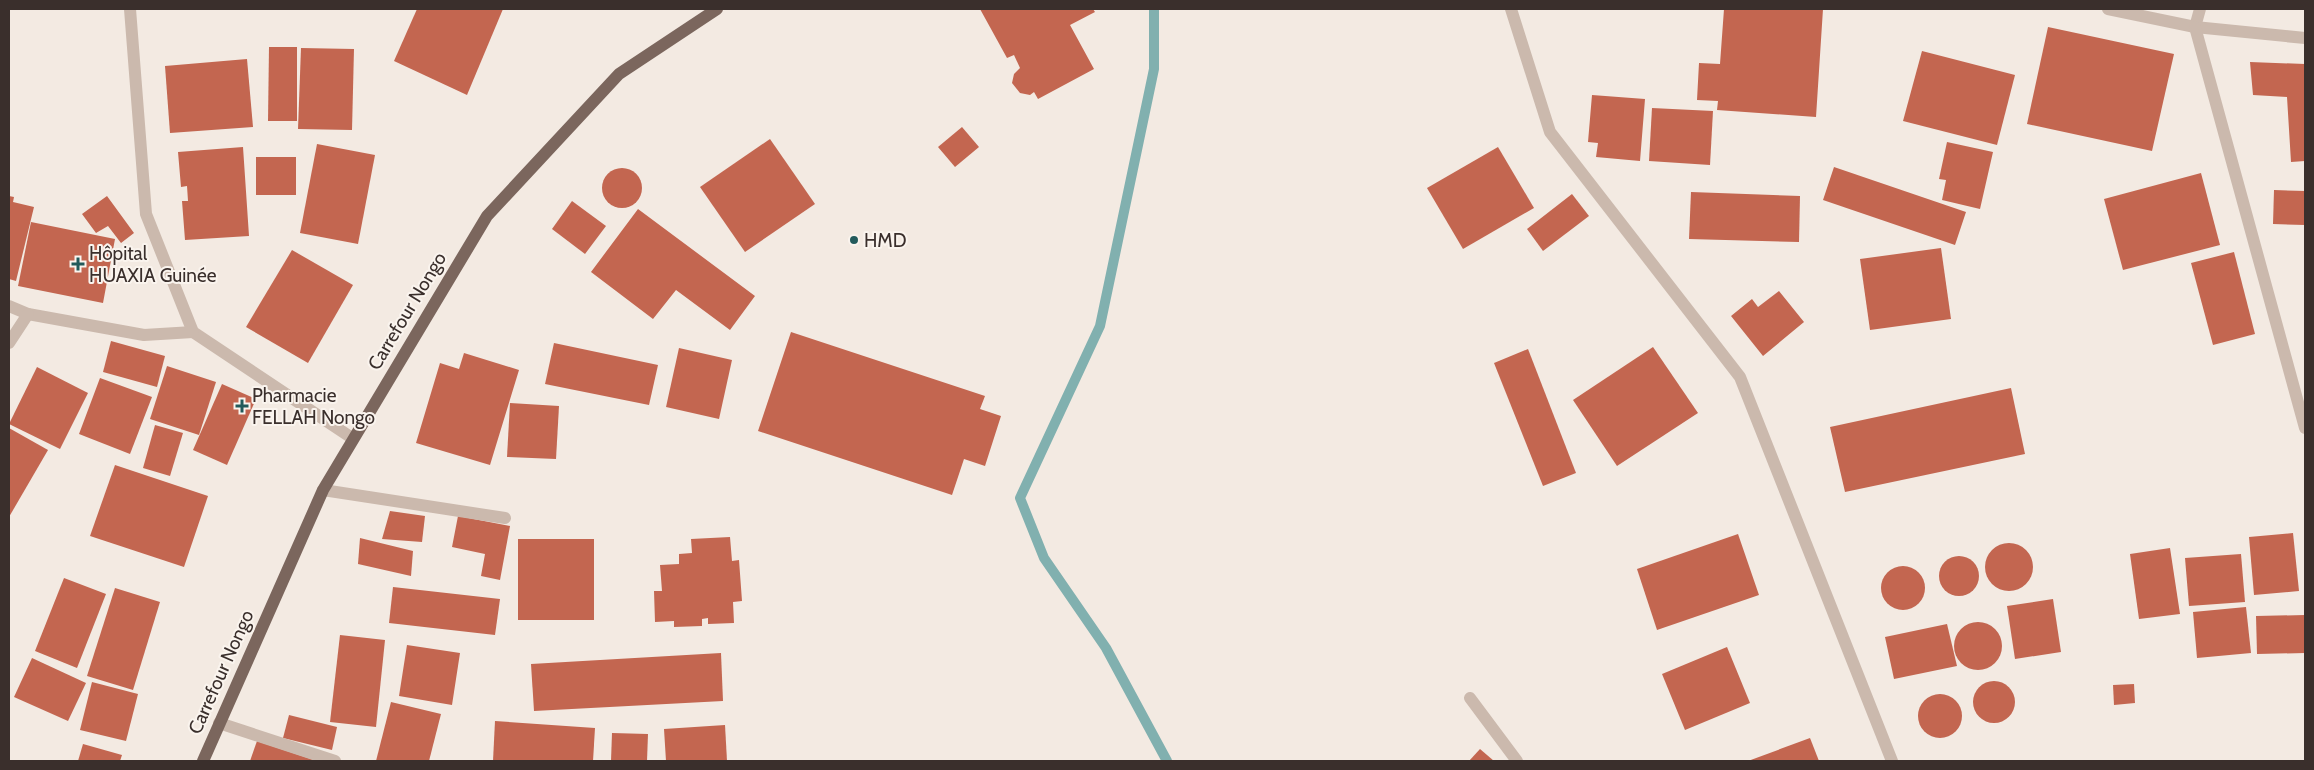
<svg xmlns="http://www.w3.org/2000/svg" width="2314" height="770" font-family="Cabin,sans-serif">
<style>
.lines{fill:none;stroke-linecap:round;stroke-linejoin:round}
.stream{stroke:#81b0af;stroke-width:10}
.building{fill:#c36650}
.service{stroke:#cbb9ad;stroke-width:12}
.minor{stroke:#cbb9ad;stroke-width:12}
.primary{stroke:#7b665d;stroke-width:12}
.poi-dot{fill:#225a5b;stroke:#faf4ee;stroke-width:2}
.labels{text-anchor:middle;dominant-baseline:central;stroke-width:4;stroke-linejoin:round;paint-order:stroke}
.poi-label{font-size:19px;fill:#3a2f2c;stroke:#faf4ee;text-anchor:start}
.street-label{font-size:19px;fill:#3a2f2c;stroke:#faf4ee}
</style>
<rect width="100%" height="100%" fill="#f3eae2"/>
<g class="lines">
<!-- stream -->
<path class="stream" d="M 1154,9 L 1154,69 L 1100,326 L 1020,498 L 1044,558 L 1106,648 L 1167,761"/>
</g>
<!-- building -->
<g class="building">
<path d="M 417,9 L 503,9 L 467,95 L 394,61 Z"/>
<path d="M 980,9 L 1093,9 L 1095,12 L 1070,25 L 1094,69 L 1038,99 L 1034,92 L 1030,95 L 1020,93 L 1012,83 L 1014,74 L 1020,68 L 1014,55 L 1007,58 Z"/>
<path d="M 1724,9 L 1823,9 L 1816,117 L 1717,110 L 1718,101 L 1697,100 L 1699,63 L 1720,64 Z"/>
<path d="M 2048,27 L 2174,54 L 2152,151 L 2027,124 Z"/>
<path d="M 269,47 L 297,47 L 297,121 L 268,121 Z"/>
<path d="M 301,48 L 354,49 L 352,130 L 298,129 Z"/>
<path d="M 1922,51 L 2015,75 L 1997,145 L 1903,121 Z"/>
<path d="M 247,59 L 253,127 L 170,133 L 165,66 Z"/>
<path d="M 2250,62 L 2305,64 L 2305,161 L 2291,162 L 2287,97 L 2253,95 Z"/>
<path d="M 1592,95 L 1645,99 L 1640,161 L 1596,157 L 1598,143 L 1588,142 Z"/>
<path d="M 1652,108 L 1713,111 L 1710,165 L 1649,161 Z"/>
<path d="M 962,127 L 979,147 L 955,167 L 938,147 Z"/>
<path d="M 770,139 L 815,204 L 745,252 L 700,187 Z"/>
<path d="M 1947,142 L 1993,152 L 1980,209 L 1942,200 L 1946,180 L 1939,179 Z"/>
<path d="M 317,144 L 375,155 L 358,244 L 300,233 Z"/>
<path d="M 243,147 L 249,236 L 185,240 L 182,201 L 188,201 L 187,186 L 181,187 L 178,152 Z"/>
<path d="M 1498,147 L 1534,208 L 1463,249 L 1427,188 Z"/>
<rect x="256" y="157" width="40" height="38"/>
<path d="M 1834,167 L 1966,212 L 1955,245 L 1823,200 Z"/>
<circle cx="622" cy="188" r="20"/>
<path d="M 2201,173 L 2220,245 L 2123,270 L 2104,199 Z"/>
<path d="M 2274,190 L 2305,191 L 2305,225 L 2273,224 Z"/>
<path d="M 1691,192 L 1800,196 L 1799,242 L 1689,239 Z"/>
<path d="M 1572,194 L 1589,216 L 1543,251 L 1527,229 Z"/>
<path d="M 9,196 L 14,197 L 13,202 L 34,207 L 16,281 L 9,279 Z"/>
<path d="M 107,196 L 134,233 L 121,243 L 108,226 L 96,233 L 82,214 Z"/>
<path d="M 572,201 L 606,226 L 585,254 L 552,229 Z"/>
<path d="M 638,209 L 755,296 L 730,330 L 676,290 L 653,319 L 591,272 Z"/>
<path d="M 31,222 L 115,239 L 103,303 L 18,286 Z"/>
<path d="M 1941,248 L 1951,319 L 1870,330 L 1860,259 Z"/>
<path d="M 292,250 L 353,285 L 308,363 L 246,327 Z"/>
<path d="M 2234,252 L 2255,334 L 2213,345 L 2191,263 Z"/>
<path d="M 1779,291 L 1804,322 L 1763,356 L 1731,316 L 1752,299 L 1758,307 Z"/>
<path d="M 791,332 L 985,396 L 980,409 L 1001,416 L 985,466 L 964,459 L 952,495 L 758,431 Z"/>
<path d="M 111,341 L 165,356 L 157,387 L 103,372 Z"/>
<path d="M 554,343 L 658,365 L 649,405 L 545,384 Z"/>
<path d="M 1653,347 L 1698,413 L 1617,466 L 1573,400 Z"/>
<path d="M 679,348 L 732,360 L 719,419 L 666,407 Z"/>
<path d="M 1528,349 L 1576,473 L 1543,486 L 1494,363 Z"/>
<path d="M 464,353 L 519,370 L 490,465 L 416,443 L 440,363 L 459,369 Z"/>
<path d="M 167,366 L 216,382 L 199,435 L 150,419 Z"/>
<path d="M 37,367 L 88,393 L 60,449 L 9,424 Z"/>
<path d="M 100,378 L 152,397 L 130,454 L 79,434 Z"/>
<path d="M 222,384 L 256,399 L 227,465 L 193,450 Z"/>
<path d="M 2011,388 L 2025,454 L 1845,492 L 1830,427 Z"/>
<path d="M 510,403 L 559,406 L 556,459 L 507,457 Z"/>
<path d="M 155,425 L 183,433 L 170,476 L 143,468 Z"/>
<path d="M 9,428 L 48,450 L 9,517 Z"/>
<path d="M 115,465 L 208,496 L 184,567 L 90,536 Z"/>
<path d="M 390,511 L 425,516 L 422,542 L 382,539 Z"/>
<path d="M 458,516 L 510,526 L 500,580 L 481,576 L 485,554 L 452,547 Z"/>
<path d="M 2293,533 L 2299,591 L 2254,595 L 2249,537 Z"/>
<path d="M 1738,534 L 1759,595 L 1657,630 L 1637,569 Z"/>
<path d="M 730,537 L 732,561 L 739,560 L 742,601 L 733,602 L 734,623 L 708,624 L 708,618 L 702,619 L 702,626 L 674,627 L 674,621 L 655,622 L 654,591 L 662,591 L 660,565 L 679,564 L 679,554 L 692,553 L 691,539 Z"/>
<path d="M 360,538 L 413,551 L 411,576 L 358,564 Z"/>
<rect x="518" y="539" width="76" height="81"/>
<circle cx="2009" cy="567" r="24"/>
<path d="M 2170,548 L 2180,614 L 2139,619 L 2130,554 Z"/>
<path d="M 2241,554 L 2245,602 L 2189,606 L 2185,558 Z"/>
<circle cx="1959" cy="576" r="20"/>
<circle cx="1903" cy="588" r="22"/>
<path d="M 64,578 L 106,594 L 77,668 L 35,651 Z"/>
<path d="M 393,587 L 500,599 L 495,635 L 389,623 Z"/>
<path d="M 115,588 L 160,602 L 133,690 L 87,676 Z"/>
<path d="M 2053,599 L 2061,652 L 2015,659 L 2007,606 Z"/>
<path d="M 2246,607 L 2251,653 L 2197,658 L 2193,612 Z"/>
<path d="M 2305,615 L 2305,653 L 2257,654 L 2256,616 Z"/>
<circle cx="1978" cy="646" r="24"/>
<path d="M 1947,624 L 1957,666 L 1894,679 L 1885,637 Z"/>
<path d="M 340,635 L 385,640 L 376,727 L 330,722 Z"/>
<path d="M 407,645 L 460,653 L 452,705 L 399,696 Z"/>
<path d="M 1727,647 L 1750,703 L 1685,730 L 1662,674 Z"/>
<path d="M 721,653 L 723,701 L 534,711 L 531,664 Z"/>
<path d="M 32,658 L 86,683 L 68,721 L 14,697 Z"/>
<circle cx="1994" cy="702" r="21"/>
<path d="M 92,682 L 138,694 L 126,741 L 80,730 Z"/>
<path d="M 2134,684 L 2135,703 L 2114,705 L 2113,685 Z"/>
<circle cx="1940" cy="716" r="22"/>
<path d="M 391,702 L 441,714 L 429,761 L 376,761 Z"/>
<path d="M 289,715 L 337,727 L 332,750 L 283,738 Z"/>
<path d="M 495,721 L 595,728 L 593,761 L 493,761 Z"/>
<path d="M 725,725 L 727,761 L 666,761 L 664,729 Z"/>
<path d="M 612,733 L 648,734 L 647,761 L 611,761 Z"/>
<path d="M 1810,738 L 1819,761 L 1748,761 Z"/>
<path d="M 257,741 L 317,761 L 250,761 Z"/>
<path d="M 83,744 L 122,755 L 120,761 L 78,761 Z"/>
<path d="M 1480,749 L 1494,761 L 1469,761 Z"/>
</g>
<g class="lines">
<!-- service -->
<g class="service">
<path d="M 2195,27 L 2200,9"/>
<path d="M 323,490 L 505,518"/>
</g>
<!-- minor -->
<g class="minor">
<path d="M 130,9 L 146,214 L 193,332 L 352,438"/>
<path d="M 1511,9 L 1550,132 L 1740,377 L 1892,761"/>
<path d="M 2108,9 L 2195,27 L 2305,38"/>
<path d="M 2195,27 L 2305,428"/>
<path d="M 9,306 L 28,314 L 144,335 L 193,332"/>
<path d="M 9,343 L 28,314"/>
<path d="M 1470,698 L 1517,761"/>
<path d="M 219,723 L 335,761"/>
</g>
<!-- primary -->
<path class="primary" d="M 203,761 L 323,490 L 487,216 L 619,74 L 717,9"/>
</g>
<!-- markers -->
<g class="poi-dot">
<circle cx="854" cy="240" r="5"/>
<path d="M75.5 256.5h5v5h5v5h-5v5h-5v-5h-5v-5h5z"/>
<path d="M239.5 398.5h5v5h5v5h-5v5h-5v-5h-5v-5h5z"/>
</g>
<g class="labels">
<!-- poi labels -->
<g class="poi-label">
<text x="864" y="240">HMD</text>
<text x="89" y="253">Hôpital<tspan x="89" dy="22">HUAXIA Guinée</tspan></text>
<text x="252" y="395">Pharmacie<tspan x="252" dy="22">FELLAH Nongo</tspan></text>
</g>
<!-- street labels -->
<g class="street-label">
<text transform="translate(407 311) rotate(-59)">Carrefour Nongo</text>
<text transform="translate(221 672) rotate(-66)">Carrefour Nongo</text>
</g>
</g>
<!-- border -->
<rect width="2314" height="770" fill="none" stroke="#3a2f2c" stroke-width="20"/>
</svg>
